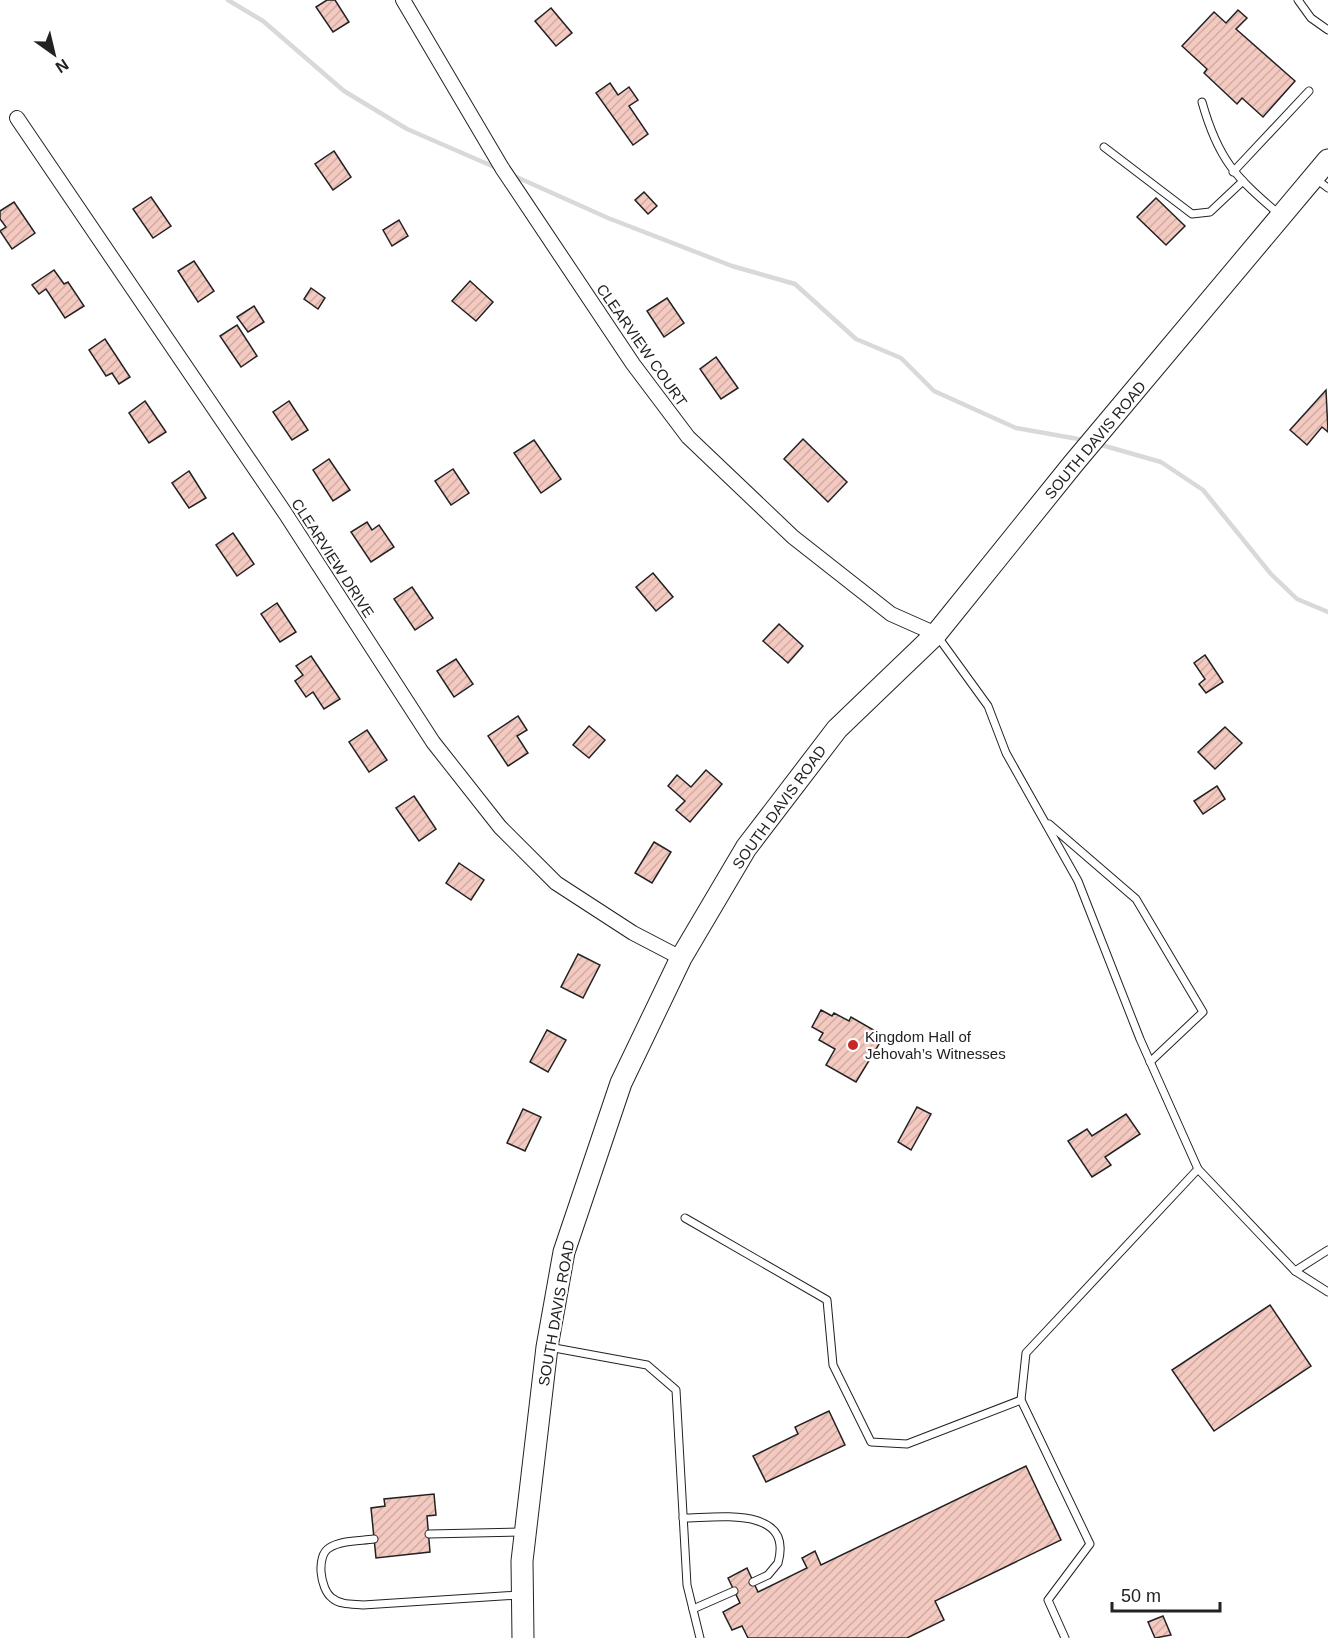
<svg xmlns="http://www.w3.org/2000/svg" width="1328" height="1638" font-family="Arial,sans-serif">
<style>
.lines{fill:none;stroke-linecap:round;stroke-linejoin:round}
.stream{stroke:#d9d9d9;stroke-width:4.5}
.building{fill:url(#building-hatch);stroke:#222;stroke-width:1.5}
.service-casing{stroke:#222;stroke-width:9}
.minor-casing{stroke:#222;stroke-width:16}
.primary-casing{stroke:#222;stroke-width:23}
.service{stroke:#fff;stroke-width:7}
.minor{stroke:#fff;stroke-width:14}
.primary{stroke:#fff;stroke-width:21}
.poi-dot{fill:#c62828;stroke:#fff;stroke-width:2}
.labels{text-anchor:middle;dominant-baseline:central;stroke-width:4.5;stroke-linejoin:round;paint-order:stroke}
.street-label{font-size:15px;fill:#222;stroke:#fff}
.poi-label{font-size:15px;fill:#222;stroke:#fff;text-anchor:start}
</style>
<defs>
<pattern id="building-hatch" width="6" height="6" patternUnits="userSpaceOnUse" patternTransform="scale(1.5)"><rect width="6" height="6" fill="#f3c9c0"/><path d="M-1 1l2-2M0 6l6-6M5 7l2-2" fill="none" stroke="#d0aca5"/></pattern>
</defs>
<rect width="100%" height="100%" fill="#fff"/>
<g class="lines">
<!-- stream -->
<g class="stream">
<path d="M 228,0 L 263,21 L 344,91 L 407,129 L 499,169"/>
<path d="M 512,175 L 608,218 L 732,266 L 795,284 L 856,339 L 901,358 L 934,391 L 1016,428 L 1084,440"/>
<path d="M 1098,444 L 1161,462 L 1203,490 L 1271,574 L 1297,599 L 1328,612"/>
</g>
</g>
<!-- building -->
<g class="building">
<path d="M 327,0 L 335,0 L 349,22 L 333,32 L 316,7 Z"/>
<path d="M 551,8 L 572,33 L 556,46 L 535,21 Z"/>
<path d="M 1238,10 L 1247,18 L 1236,29 L 1295,81 L 1263,117 L 1242,98 L 1237,104 L 1204,73 L 1207,69 L 1182,46 L 1214,12 L 1226,23 Z"/>
<path d="M 610,83 L 618,95 L 629,87 L 638,100 L 629,106 L 648,134 L 633,145 L 596,93 Z"/>
<path d="M 334,151 L 351,177 L 333,190 L 315,164 Z"/>
<path d="M 644,192 L 657,206 L 648,214 L 635,200 Z"/>
<path d="M 151,197 L 171,226 L 153,238 L 133,209 Z"/>
<path d="M 1156,198 L 1185,226 L 1166,245 L 1137,217 Z"/>
<path d="M 14,202 L 35,233 L 12,249 L 0,231 L 6,227 L 0,219 L 0,211 Z"/>
<path d="M 399,220 L 408,236 L 392,246 L 383,230 Z"/>
<path d="M 194,261 L 214,291 L 198,302 L 178,271 Z"/>
<path d="M 54,270 L 64,284 L 68,282 L 84,306 L 65,318 L 46,289 L 39,294 L 32,285 Z"/>
<path d="M 470,281 L 493,302 L 476,321 L 452,301 Z"/>
<path d="M 311,288 L 325,298 L 318,309 L 304,299 Z"/>
<path d="M 667,298 L 684,323 L 664,337 L 647,311 Z"/>
<path d="M 254,306 L 264,322 L 248,332 L 237,317 Z"/>
<path d="M 237,325 L 257,356 L 241,367 L 220,336 Z"/>
<path d="M 105,339 L 130,377 L 119,384 L 112,373 L 106,376 L 89,350 Z"/>
<path d="M 716,357 L 738,388 L 721,399 L 700,369 Z"/>
<path d="M 1326,390 L 1328,432 L 1322,427 L 1307,445 L 1290,430 Z"/>
<path d="M 145,401 L 166,432 L 149,443 L 129,413 Z"/>
<path d="M 289,401 L 308,430 L 292,440 L 273,412 Z"/>
<path d="M 803,439 L 847,482 L 828,502 L 784,459 Z"/>
<path d="M 534,440 L 561,479 L 541,493 L 514,453 Z"/>
<path d="M 329,459 L 350,490 L 333,501 L 313,470 Z"/>
<path d="M 453,469 L 469,493 L 451,505 L 435,481 Z"/>
<path d="M 189,471 L 206,498 L 189,508 L 172,483 Z"/>
<path d="M 367,522 L 372,530 L 379,525 L 394,547 L 371,562 L 351,532 Z"/>
<path d="M 233,533 L 254,564 L 237,576 L 216,545 Z"/>
<path d="M 653,573 L 673,597 L 656,611 L 636,587 Z"/>
<path d="M 412,587 L 433,618 L 415,630 L 394,599 Z"/>
<path d="M 277,603 L 296,632 L 280,642 L 261,614 Z"/>
<path d="M 779,624 L 803,646 L 788,663 L 763,641 Z"/>
<path d="M 1205,655 L 1223,682 L 1206,693 L 1199,684 L 1205,679 L 1194,663 Z"/>
<path d="M 311,656 L 340,699 L 324,709 L 313,692 L 306,697 L 295,681 L 303,675 L 296,666 Z"/>
<path d="M 456,659 L 473,684 L 454,697 L 437,671 Z"/>
<path d="M 518,716 L 527,730 L 517,736 L 528,753 L 508,766 L 488,736 Z"/>
<path d="M 589,726 L 605,740 L 589,758 L 573,745 Z"/>
<path d="M 1225,727 L 1242,743 L 1215,769 L 1198,752 Z"/>
<path d="M 367,730 L 387,760 L 369,772 L 349,742 Z"/>
<path d="M 706,770 L 722,784 L 690,822 L 676,810 L 685,801 L 668,786 L 677,775 L 691,787 Z"/>
<path d="M 1217,786 L 1225,799 L 1203,814 L 1194,801 Z"/>
<path d="M 414,796 L 436,829 L 419,841 L 396,808 Z"/>
<path d="M 654,842 L 671,852 L 652,883 L 635,873 Z"/>
<path d="M 459,863 L 484,880 L 471,900 L 446,883 Z"/>
<path d="M 578,954 L 600,965 L 583,998 L 561,987 Z"/>
<path d="M 821,1010 L 832,1016 L 834,1013 L 849,1021 L 851,1017 L 884,1036 L 856,1082 L 826,1065 L 835,1049 L 819,1040 L 823,1033 L 812,1027 Z"/>
<path d="M 547,1030 L 566,1040 L 548,1072 L 530,1062 Z"/>
<path d="M 917,1107 L 931,1114 L 911,1150 L 898,1142 Z"/>
<path d="M 523,1109 L 541,1117 L 525,1151 L 507,1143 Z"/>
<path d="M 1126,1114 L 1140,1134 L 1105,1157 L 1111,1165 L 1092,1177 L 1068,1141 L 1087,1129 L 1092,1136 Z"/>
<path d="M 1270,1305 L 1311,1366 L 1214,1431 L 1172,1370 Z"/>
<path d="M 829,1411 L 845,1445 L 766,1482 L 753,1456 L 798,1434 L 795,1427 Z"/>
<path d="M 1026,1466 L 1061,1540 L 935,1601 L 944,1620 L 907,1638 L 748,1638 L 742,1626 L 732,1630 L 723,1612 L 740,1603 L 728,1578 L 747,1568 L 758,1592 L 807,1568 L 802,1558 L 815,1551 L 821,1565 Z"/>
<path d="M 434,1494 L 436,1515 L 427,1516 L 430,1552 L 376,1558 L 371,1508 L 385,1506 L 384,1499 Z"/>
<path d="M 1163,1616 L 1171,1635 L 1155,1638 L 1148,1622 Z"/>
</g>
<g class="lines">
<!-- service casing -->
<g class="service-casing">
<g id="service">
<path d="M 1298,0 L 1311,18 L 1328,30"/>
<path d="M 1202,102 C 1218,159 1235,177 1280,215"/>
<path d="M 1104,147 L 1192,214 L 1210,212 L 1243,181"/>
<path d="M 1233,172 L 1309,91"/>
<path d="M 1316,179 L 1328,188"/>
<path d="M 938,637 L 988,706 L 1006,753 L 1078,881 L 1140,1039 L 1198,1169 L 1295,1271 L 1328,1292"/>
<path d="M 1049,824 L 1136,899 L 1203,1012 L 1150,1062"/>
<path d="M 685,1218 L 827,1300 L 833,1365 L 871,1442 L 907,1444 L 1021,1400"/>
<path d="M 1295,1271 L 1328,1250"/>
<path d="M 549,1347 L 647,1365 L 676,1390 L 687,1585 L 700,1638"/>
<path d="M 683,1518 C 716,1518 794,1505 778,1563 L 768,1575 L 753,1582"/>
<path d="M 429,1534 L 522,1532"/>
<path d="M 374,1539 C 360,1541 341,1540 329,1548 C 316,1556 320,1589 332,1598 C 340,1605 353,1604 363,1605 L 519,1595"/>
<path d="M 693,1609 L 734,1591"/>
<path d="M 1065,1638 L 1048,1600 L 1090,1544 L 1021,1400 L 1026,1353 L 1198,1169"/>
</g>
</g>
<!-- minor casing -->
<g class="minor-casing">
<g id="minor">
<path d="M 403,0 L 502,168 L 633,364 L 688,437 L 793,537 L 891,614 L 936,634"/>
<path d="M 17,118 L 285,513 L 433,742 L 500,827 L 556,883 L 633,933 L 681,958"/>
</g>
</g>
<!-- primary casing -->
<g class="primary-casing">
<path id="primary" d="M 523,1638 L 522,1561 L 547,1347 L 564,1252 L 621,1083 L 681,958 L 746,848 L 837,729 L 936,634 L 1073,464 L 1328,160"/>
</g>
<!-- service -->
<use href="#service" class="service"/>
<!-- minor -->
<use href="#minor" class="minor"/>
<!-- primary -->
<use href="#primary" class="primary"/>
</g>
<!-- markers -->
<circle class="poi-dot" cx="853" cy="1045" r="6"/>
<g class="labels">
<!-- street labels -->
<g class="street-label">
<text transform="translate(642 345) rotate(55)">CLEARVIEW COURT</text>
<text transform="translate(1095 440) rotate(-50)">SOUTH DAVIS ROAD</text>
<text transform="translate(333 558) rotate(57)">CLEARVIEW DRIVE</text>
<text transform="translate(779 807) rotate(-54)">SOUTH DAVIS ROAD</text>
<text transform="translate(556 1313) rotate(-80)">SOUTH DAVIS ROAD</text>
</g>
<!-- poi labels -->
<g class="poi-label">
<text x="865" y="1036">Kingdom Hall of<tspan x="865" dy="17">Jehovah’s Witnesses</tspan></text>
</g>
</g>
<!-- north arrow -->
<g transform="translate(54 54) rotate(146)" stroke="#ffffff" stroke-width="4.5" paint-order="stroke">
<path d="M0-4.5L10 22L0 15L-10 22Z" fill="#222222"/>
<text y="-9" font-size="16" font-weight="bold" text-anchor="middle" fill="#222222">N</text>
</g>
<!-- scale -->
<path d="M1112 1602v9h108v-9" fill="none" stroke="#222222" stroke-width="3"/>
<text x="1121" y="1602" font-size="18" fill="#222222" stroke="#ffffff" stroke-width="4.5" paint-order="stroke">50 m</text>
</svg>
